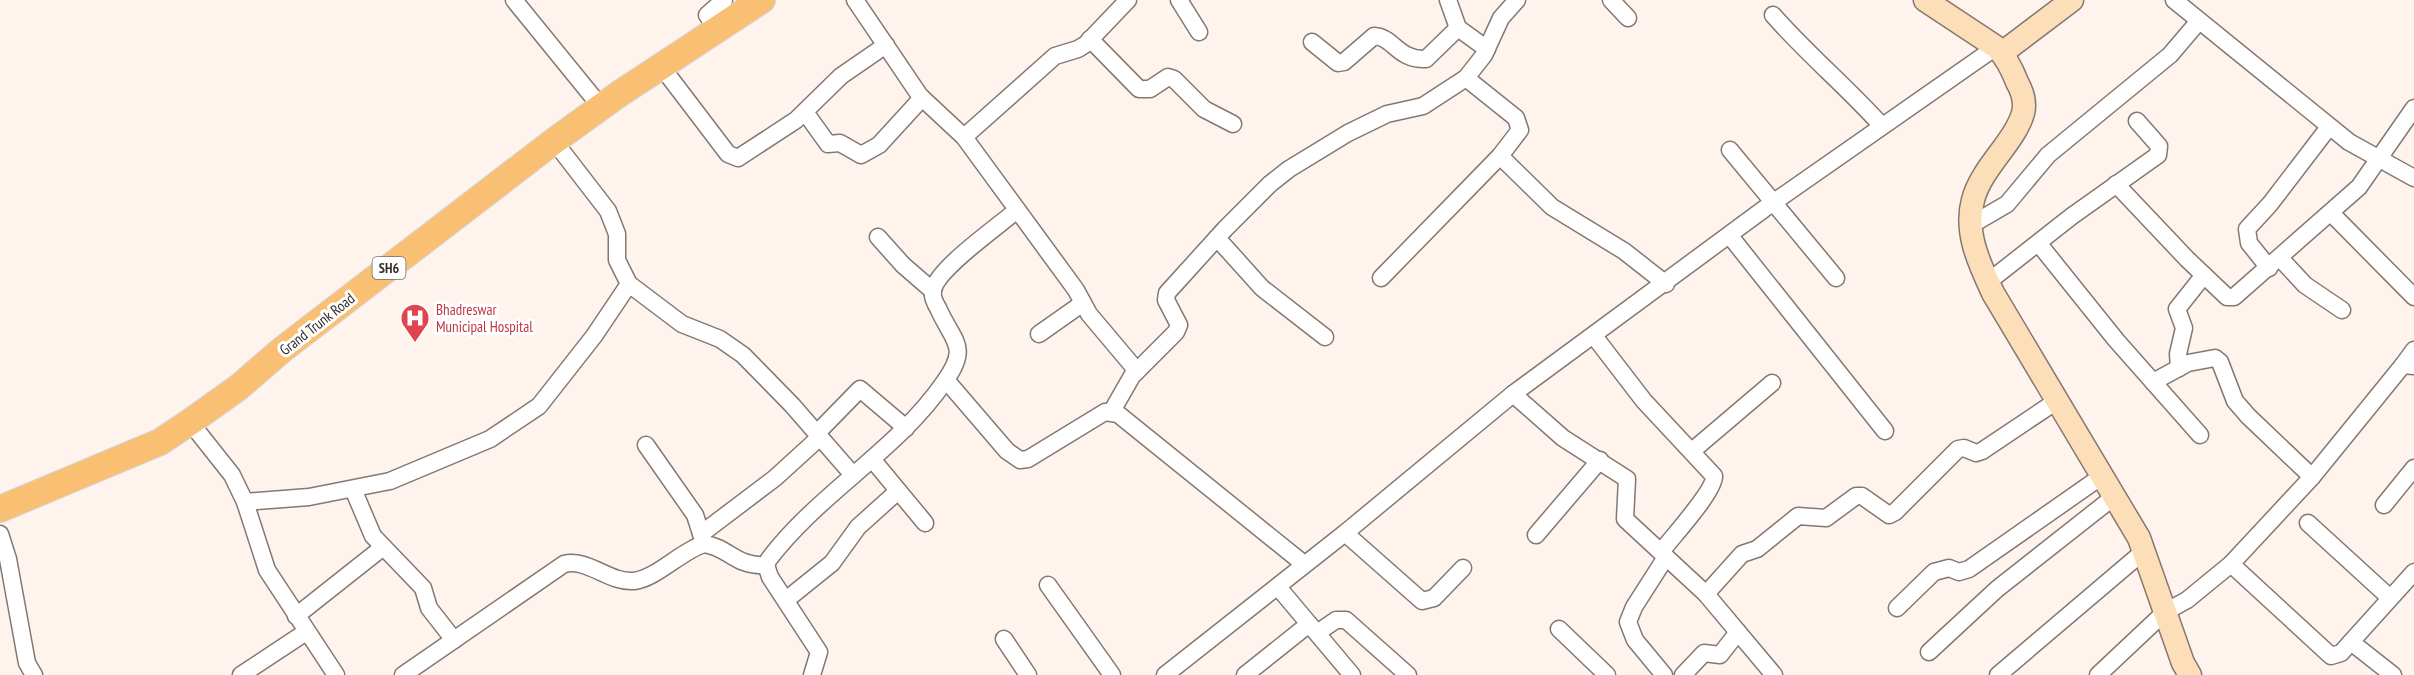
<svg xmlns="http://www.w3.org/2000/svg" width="2414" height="675" font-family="'PT Sans Narrow',sans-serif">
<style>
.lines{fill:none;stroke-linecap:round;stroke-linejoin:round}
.street-casing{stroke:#847871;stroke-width:19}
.secondary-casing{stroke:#847871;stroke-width:25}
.primary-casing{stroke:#d6d5d5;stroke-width:28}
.street{stroke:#fff;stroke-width:16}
.secondary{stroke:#fcdfb9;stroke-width:22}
.primary{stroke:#f9bf73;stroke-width:26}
.labels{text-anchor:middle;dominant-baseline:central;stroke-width:6;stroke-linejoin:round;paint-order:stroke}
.shield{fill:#fff;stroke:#716d6b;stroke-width:1.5}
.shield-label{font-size:14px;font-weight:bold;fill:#342f2c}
.health-label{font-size:15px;fill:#be3a42;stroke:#fff;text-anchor:start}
.street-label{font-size:15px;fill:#342f2c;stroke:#fff}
</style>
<rect width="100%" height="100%" fill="#fef3ed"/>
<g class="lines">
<!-- street casing -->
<g class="street-casing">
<g id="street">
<path d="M 514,0 L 601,107"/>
<path d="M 855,0 L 920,96 L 964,137 L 1076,290 L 1089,314 L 1137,371"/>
<path d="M 1179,0 L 1199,32"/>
<path d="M 1448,0 L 1458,28 L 1487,49"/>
<path d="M 1611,0 L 1628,18"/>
<path d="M 2174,0 L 2349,142 L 2414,178"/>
<path d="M 1773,15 C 1807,54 1847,87 1882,126"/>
<path d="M 717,28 L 707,15 L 724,0"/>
<path d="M 1090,39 L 1139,89 L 1150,89 L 1168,77 L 1174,79 L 1204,109 L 1233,124"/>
<path d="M 1312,42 L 1338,63 L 1344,62 L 1374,36 C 1394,37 1397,60 1426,59 L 1458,28"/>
<path d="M 661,66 L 728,154 L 738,158 L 796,120 L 841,76 L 886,45"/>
<path d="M 805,112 L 828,144 L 840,143 L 861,155 L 879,145 L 922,98"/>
<path d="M 964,137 L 1055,56 L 1078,49 L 1086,44 L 1128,0"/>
<path d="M 554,141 L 608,211 L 617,234 L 617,260 L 629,284 L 682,324 L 720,339 L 743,355 L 792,405 L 853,475"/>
<path d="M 1730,150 L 1836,278"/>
<path d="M 1500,156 L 1552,207 L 1624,251 L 1666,284"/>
<path d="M 2116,184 L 2187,259 L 2227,297 L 2234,297 L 2359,187 L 2414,108"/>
<path d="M 2331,213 L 2414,297"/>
<path d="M 1971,225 L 2007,204 L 2048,155 L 2170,55 L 2199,21"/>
<path d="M 1730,236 L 1885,431"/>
<path d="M 878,237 L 903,265 L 933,291"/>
<path d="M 1217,238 L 1262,288 L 1325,337"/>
<path d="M 2039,244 L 2116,340 L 2200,435"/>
<path d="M 2280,258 L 2305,285 L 2342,310"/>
<path d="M 2269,268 L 2249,243 L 2247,229 L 2270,204 L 2329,127"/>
<path d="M 1381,278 L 1500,156 L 1520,130 L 1516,118 L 1466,78"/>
<path d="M 1988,282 L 2072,216 L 2158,155 L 2159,146 L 2137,121"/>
<path d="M 1039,334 L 1083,303"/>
<path d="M 1594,336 L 1644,401 L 1714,476 C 1715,491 1672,537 1661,552"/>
<path d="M 2403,365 L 2414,350"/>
<path d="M 2179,368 L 2178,354 L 2184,328 L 2177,309 L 2204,275"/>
<path d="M 946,380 L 1007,451 L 1020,460 L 1028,459 L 1105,412 L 1118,414 L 1304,564"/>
<path d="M 2153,382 L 2188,363 L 2215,358 L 2220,362 L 2235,401 L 2248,416 L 2312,477"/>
<path d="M 1513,394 L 1563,438 L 1627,479 L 1625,519 L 1706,594 L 1774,675"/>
<path d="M 1112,411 L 1132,376 L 1176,332 L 1179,325 L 1166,300 L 1167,293 L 1225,229 L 1270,184 L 1289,169 L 1348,133 L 1387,114 L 1423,106 L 1466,78 L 1484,55 L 1501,18 L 1517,0"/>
<path d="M 190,422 L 232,475 L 245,502 L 267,570 L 336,675"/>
<path d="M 817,433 L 860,389 L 906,428"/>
<path d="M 646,445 L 695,515 L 704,543"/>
<path d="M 1692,451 L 1772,383"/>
<path d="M 872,459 L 925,523"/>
<path d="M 353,489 L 373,536 L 423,588 L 429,608 L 454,640"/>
<path d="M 245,502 L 309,497 L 390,481 L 490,439 L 539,406 L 594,336 L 629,284"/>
<path d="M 2384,505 L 2414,468"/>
<path d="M 2308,523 L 2389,597"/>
<path d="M 1345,533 L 1422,601 L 1434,598 L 1463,568"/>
<path d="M 0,534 L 8,559 L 27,663 L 34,675"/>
<path d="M 701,534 L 775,478 L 820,437"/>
<path d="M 1536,535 L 1600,460"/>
<path d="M 2231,564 L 2331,656 L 2341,653 L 2414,572"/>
<path d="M 1048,585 L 1112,675"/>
<path d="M 1278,587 L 1352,675"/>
<path d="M 1706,594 L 1742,554 L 1757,549 L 1798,516 L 1826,518 L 1856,496 L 1862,496 L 1889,515 L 1895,512 L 1958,449 L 1964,448 L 1976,453 L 1982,451 L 2058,400"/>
<path d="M 786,600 L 832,563 L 858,527 L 898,491"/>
<path d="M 1897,608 L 1934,572 L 1949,568 L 1959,572 L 1969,569 L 2102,476"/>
<path d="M 296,616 L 382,548"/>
<path d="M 1559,629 L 1607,675"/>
<path d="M 1317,633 L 1336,620 L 1346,620 L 1408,675"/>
<path d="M 1004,639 L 1028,675"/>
<path d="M 2351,642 L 2393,675"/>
<path d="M 1929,652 L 1997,589 L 2115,496"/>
<path d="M 241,675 L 306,632"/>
<path d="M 403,675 L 564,564 C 588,558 609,583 634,581 C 657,578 681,551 704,544 C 729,547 735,567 766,565"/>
<path d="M 812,675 L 819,652 L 770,577 L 766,565 L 769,559 C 820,492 897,451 945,381 C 970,346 953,342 938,308 C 935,303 932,296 933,291 C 935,270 1000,225 1017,210"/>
<path d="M 1165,675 L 1345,533 L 1513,394 L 1764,209 L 1996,47"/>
<path d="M 1245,675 L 1309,624"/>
<path d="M 1664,675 L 1635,640 L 1628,622 L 1634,607 L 1666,557"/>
<path d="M 1683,675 L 1704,653 L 1720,655 L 1738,632"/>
<path d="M 1998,675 L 2144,551"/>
<path d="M 2098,675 L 2165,612 L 2187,600 L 2231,564 L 2312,477 L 2403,365 L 2414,366"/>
</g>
</g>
<!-- secondary casing -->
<g class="secondary-casing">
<g id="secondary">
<path d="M 1925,0 L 1996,47 C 2005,56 2012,69 2017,82 C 2022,91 2026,102 2023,113 C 2015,142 1981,168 1973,200 C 1964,233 1980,265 1993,293 L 2139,538 L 2183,663 L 2190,675"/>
<path d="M 2002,53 L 2072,0"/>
</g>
</g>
<!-- primary casing -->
<g class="primary-casing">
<path id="primary" d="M 0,509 L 160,442 L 190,422 L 239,387 L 283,349 L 554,141 L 619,94 L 762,0"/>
</g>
<!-- street -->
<use href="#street" class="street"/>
<!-- secondary -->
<use href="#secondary" class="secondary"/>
<!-- primary -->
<use href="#primary" class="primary"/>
</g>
<!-- icons -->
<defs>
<g id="hospital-pin" transform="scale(1.5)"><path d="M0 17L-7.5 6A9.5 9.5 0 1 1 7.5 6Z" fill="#e0444e" stroke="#fff"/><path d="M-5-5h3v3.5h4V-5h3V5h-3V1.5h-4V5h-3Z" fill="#fff"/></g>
</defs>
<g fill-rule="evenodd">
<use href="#hospital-pin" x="415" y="318"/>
</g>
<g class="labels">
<!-- shield labels -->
<rect class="shield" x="372.5" y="257" width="33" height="22" rx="4.5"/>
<g class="shield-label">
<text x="389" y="268">SH6</text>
</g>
<!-- health labels -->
<g class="health-label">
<text x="436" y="309">Bhadreswar<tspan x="436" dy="17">Municipal Hospital</tspan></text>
</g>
<!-- street labels -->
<g class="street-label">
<text transform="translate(317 324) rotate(-38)">Grand Trunk Road</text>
</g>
</g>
</svg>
